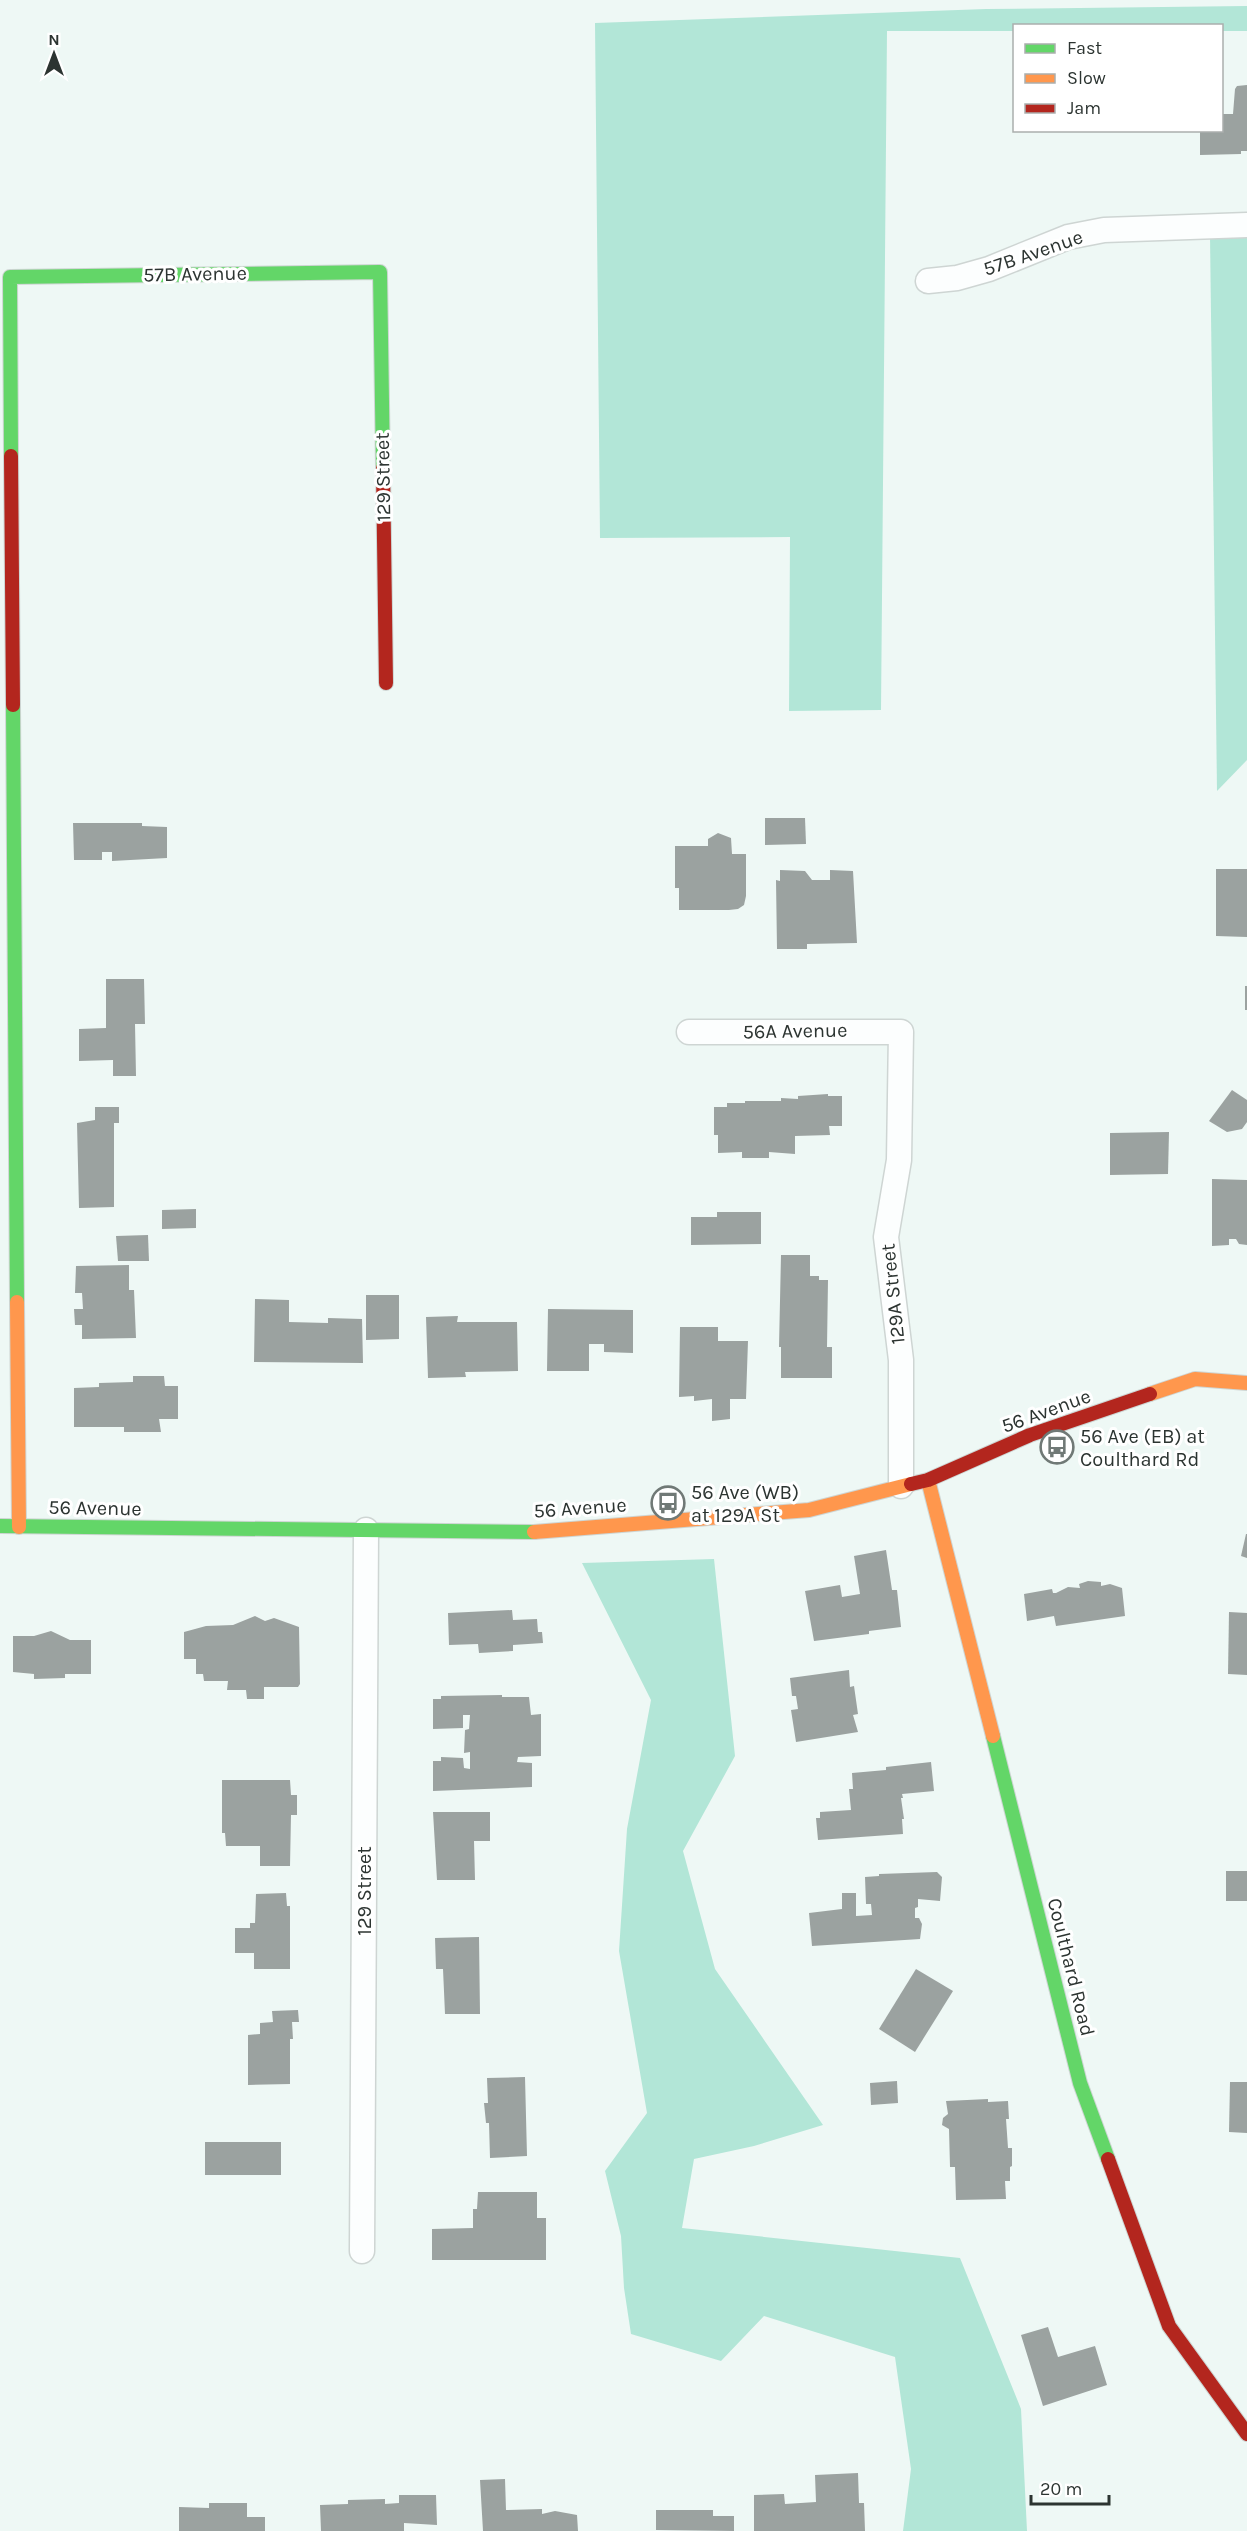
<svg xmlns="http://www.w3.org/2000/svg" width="1247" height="2531" font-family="Karla,sans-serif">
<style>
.green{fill:#b2e6d7}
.building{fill:#9ba2a0}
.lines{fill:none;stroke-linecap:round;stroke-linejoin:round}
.street-casing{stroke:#ced5d3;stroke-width:27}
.fast-casing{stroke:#ced5d3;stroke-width:16}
.slow-casing{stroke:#ced5d3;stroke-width:16}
.jam-casing{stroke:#ced5d3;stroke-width:16}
.street{stroke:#fcfefe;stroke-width:24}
.fast{stroke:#63d668;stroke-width:14}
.slow{stroke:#ff974d;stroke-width:14}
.jam{stroke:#b3261e;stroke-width:14}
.labels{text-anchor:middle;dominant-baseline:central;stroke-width:6;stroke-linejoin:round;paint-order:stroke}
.street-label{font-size:20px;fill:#2c3431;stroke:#fff}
.poi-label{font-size:20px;fill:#2c3431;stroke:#fff;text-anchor:start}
</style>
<rect width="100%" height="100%" fill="#eef8f5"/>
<!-- green -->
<g class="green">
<path d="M 1247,6 L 1247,31 L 1222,31 L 1222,26 L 1014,26 L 1014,31 L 887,31 L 881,710 L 789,711 L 790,537 L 600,538 L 595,23 L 986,9 Z"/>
<path d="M 1210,235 L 1247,235 L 1247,760 L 1217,791 Z"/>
<path d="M 714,1559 L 735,1756 L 683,1851 L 715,1969 L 823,2125 L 754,2146 L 694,2159 L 682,2228 L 960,2258 L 1021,2409 L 1027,2531 L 903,2531 L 911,2469 L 895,2357 L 764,2316 L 721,2361 L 631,2334 L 624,2288 L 621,2236 L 605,2171 L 647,2113 L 619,1951 L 627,1829 L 651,1700 L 582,1563 Z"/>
</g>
<!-- building -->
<g class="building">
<path d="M 1247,85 L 1247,151 L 1241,151 L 1241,154 L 1200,155 L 1200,130 L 1222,130 L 1222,114 L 1233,114 L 1235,89 L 1237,86 Z"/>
<path d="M 765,818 L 805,818 L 806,844 L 765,845 Z"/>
<path d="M 73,823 L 142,823 L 142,826 L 167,827 L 167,858 L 112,861 L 112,852 L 102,852 L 102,860 L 74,860 Z"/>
<path d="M 718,833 L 731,838 L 732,854 L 746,854 L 746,896 L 744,905 L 738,909 L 729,910 L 679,910 L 679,888 L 675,888 L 675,846 L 708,846 L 708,839 Z"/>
<path d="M 1216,869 L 1247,869 L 1247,937 L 1216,936 Z"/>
<path d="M 780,870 L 805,871 L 812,880 L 830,880 L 830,870 L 853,871 L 857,943 L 807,944 L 807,949 L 777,949 L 776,880 L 780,881 Z"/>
<path d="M 106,979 L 144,979 L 145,1024 L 135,1024 L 136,1076 L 113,1076 L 113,1060 L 79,1061 L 79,1029 L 106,1028 Z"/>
<rect x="1245" y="986" width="2" height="24"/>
<path d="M 1232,1090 L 1247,1100 L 1247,1122 L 1242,1129 L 1227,1132 L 1209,1121 Z"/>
<path d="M 828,1094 L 828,1096 L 842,1096 L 842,1126 L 829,1126 L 830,1135 L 795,1136 L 795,1154 L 769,1152 L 769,1158 L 742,1158 L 742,1152 L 718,1153 L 718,1135 L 714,1135 L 714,1107 L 727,1107 L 727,1103 L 745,1103 L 745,1101 L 781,1101 L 781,1098 L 798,1099 L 798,1096 Z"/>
<path d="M 95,1107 L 119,1107 L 119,1123 L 114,1123 L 114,1207 L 79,1208 L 77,1123 L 95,1120 Z"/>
<path d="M 1169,1132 L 1168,1174 L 1110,1175 L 1110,1133 Z"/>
<path d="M 1212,1179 L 1247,1180 L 1247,1245 L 1239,1244 L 1236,1239 L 1229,1239 L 1229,1245 L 1212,1246 Z"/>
<path d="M 196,1209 L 196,1228 L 162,1229 L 162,1210 Z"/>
<path d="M 717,1212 L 761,1212 L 761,1244 L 691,1245 L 691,1217 L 717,1217 Z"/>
<path d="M 148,1235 L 149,1261 L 118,1261 L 116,1236 Z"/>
<path d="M 781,1255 L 810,1255 L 810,1276 L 819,1276 L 819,1280 L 828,1280 L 827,1347 L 832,1347 L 832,1378 L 781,1378 L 781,1347 L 779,1347 Z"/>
<path d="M 129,1265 L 129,1290 L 134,1290 L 136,1338 L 82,1339 L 82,1325 L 75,1325 L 74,1309 L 83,1309 L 82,1293 L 75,1293 L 76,1266 Z"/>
<path d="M 366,1295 L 399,1295 L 399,1339 L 366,1340 Z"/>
<path d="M 255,1299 L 289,1300 L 289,1322 L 328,1323 L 328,1318 L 362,1319 L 363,1363 L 254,1362 Z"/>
<path d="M 548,1309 L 633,1310 L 633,1353 L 604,1352 L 604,1344 L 589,1344 L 589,1371 L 547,1371 Z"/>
<path d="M 458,1316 L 457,1322 L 517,1322 L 518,1371 L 465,1372 L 466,1377 L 428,1378 L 426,1317 Z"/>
<path d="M 680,1327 L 718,1327 L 718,1341 L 748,1341 L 746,1399 L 730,1399 L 730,1419 L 712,1421 L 712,1399 L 694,1401 L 694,1396 L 679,1397 Z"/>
<path d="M 133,1376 L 164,1376 L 165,1386 L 178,1386 L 178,1419 L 159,1419 L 161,1432 L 124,1432 L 124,1427 L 74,1427 L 74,1388 L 99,1387 L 99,1383 L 133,1382 Z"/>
<path d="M 1246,1534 L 1247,1534 L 1247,1558 L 1241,1556 Z"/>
<path d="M 886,1550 L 892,1590 L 897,1590 L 901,1627 L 869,1631 L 869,1634 L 814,1641 L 805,1591 L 840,1585 L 842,1597 L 860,1594 L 854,1556 Z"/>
<path d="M 1088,1581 L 1101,1582 L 1101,1586 L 1110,1584 L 1122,1588 L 1125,1616 L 1056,1626 L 1054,1616 L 1027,1621 L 1024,1594 L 1052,1589 L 1053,1593 L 1056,1593 L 1068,1587 L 1080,1588 L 1079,1584 Z"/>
<path d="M 512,1610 L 513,1620 L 537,1619 L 538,1632 L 542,1632 L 543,1643 L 513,1645 L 513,1651 L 479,1653 L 478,1644 L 449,1645 L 448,1613 Z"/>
<path d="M 1229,1612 L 1247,1613 L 1247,1675 L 1228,1674 Z"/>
<path d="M 255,1616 L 265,1621 L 274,1618 L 299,1627 L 300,1684 L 298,1687 L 264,1687 L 264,1699 L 247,1699 L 246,1690 L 227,1690 L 228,1681 L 204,1681 L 203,1674 L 196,1674 L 196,1659 L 184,1659 L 184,1632 L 206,1626 L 233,1625 Z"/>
<path d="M 51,1631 L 70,1640 L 91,1640 L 91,1674 L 65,1674 L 65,1678 L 34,1679 L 34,1674 L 13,1672 L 13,1636 L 34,1636 Z"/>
<path d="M 849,1670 L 850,1687 L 854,1686 L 858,1714 L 853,1715 L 858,1732 L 796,1742 L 791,1710 L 798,1709 L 796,1696 L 792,1696 L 790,1678 Z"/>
<path d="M 502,1695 L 502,1697 L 529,1697 L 531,1715 L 541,1714 L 541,1756 L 518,1757 L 517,1762 L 532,1763 L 532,1787 L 433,1791 L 433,1761 L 441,1761 L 441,1757 L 463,1758 L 464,1768 L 470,1769 L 470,1752 L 464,1753 L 465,1730 L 469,1729 L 470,1715 L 463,1715 L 463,1728 L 433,1729 L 433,1699 L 441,1699 L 441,1696 Z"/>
<path d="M 931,1762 L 934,1791 L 902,1794 L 903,1798 L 901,1798 L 904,1819 L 902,1819 L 903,1834 L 818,1840 L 816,1818 L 820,1818 L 820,1812 L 851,1810 L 849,1789 L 853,1789 L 852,1773 L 886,1770 L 886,1767 Z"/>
<path d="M 222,1780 L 290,1780 L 291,1795 L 297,1795 L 297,1815 L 291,1815 L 290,1866 L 260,1866 L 260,1846 L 226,1846 L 225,1833 L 222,1833 Z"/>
<path d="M 433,1812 L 490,1812 L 490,1841 L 474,1841 L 475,1880 L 437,1880 Z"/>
<rect x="1226" y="1871" width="21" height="30"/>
<path d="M 937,1872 L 942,1877 L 940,1901 L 918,1899 L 918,1907 L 915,1908 L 915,1918 L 919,1918 L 922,1924 L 920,1939 L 812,1946 L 809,1913 L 842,1909 L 842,1893 L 856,1893 L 856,1916 L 872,1915 L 871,1904 L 866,1904 L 865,1877 L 879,1876 L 879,1874 Z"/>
<path d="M 286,1893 L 287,1906 L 290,1906 L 290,1969 L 254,1969 L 254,1953 L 235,1953 L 235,1928 L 250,1928 L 250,1923 L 255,1923 L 256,1894 Z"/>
<path d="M 479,1937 L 480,2014 L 445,2014 L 443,1969 L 436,1969 L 435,1938 Z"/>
<path d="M 916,1969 L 953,1991 L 915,2052 L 879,2029 Z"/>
<path d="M 298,2010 L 299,2022 L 292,2022 L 293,2039 L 290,2039 L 290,2084 L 248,2085 L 248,2035 L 260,2034 L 260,2023 L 273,2022 L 272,2011 Z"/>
<path d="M 525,2077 L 527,2156 L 490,2158 L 489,2123 L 486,2123 L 484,2103 L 488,2103 L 487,2078 Z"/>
<path d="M 897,2081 L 898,2103 L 871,2105 L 870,2083 Z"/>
<path d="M 1230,2082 L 1247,2082 L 1247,2133 L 1229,2132 Z"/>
<path d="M 988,2099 L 988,2102 L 1008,2101 L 1009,2119 L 1006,2119 L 1008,2148 L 1012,2148 L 1012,2166 L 1010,2167 L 1010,2181 L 1005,2181 L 1006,2199 L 956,2200 L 955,2167 L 950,2167 L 949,2129 L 942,2125 L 943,2118 L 948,2114 L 946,2101 Z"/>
<rect x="205" y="2142" width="76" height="33"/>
<path d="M 478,2192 L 537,2192 L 537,2218 L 546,2218 L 546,2260 L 432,2260 L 432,2229 L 473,2228 L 473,2209 L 477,2209 Z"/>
<path d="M 1048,2327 L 1058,2357 L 1095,2346 L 1107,2385 L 1043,2406 L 1021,2335 Z"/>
<path d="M 858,2473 L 859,2503 L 864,2503 L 865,2531 L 754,2531 L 754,2495 L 784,2494 L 785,2504 L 816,2502 L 815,2475 Z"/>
<path d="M 505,2479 L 506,2510 L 542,2509 L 542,2514 L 555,2511 L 577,2515 L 578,2531 L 483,2531 L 480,2480 Z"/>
<path d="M 399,2495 L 436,2495 L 437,2525 L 404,2523 L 404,2531 L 321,2531 L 320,2505 L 348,2504 L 348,2500 L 385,2499 L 385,2504 L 399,2503 Z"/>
<path d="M 209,2503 L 247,2503 L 247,2517 L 265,2517 L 265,2531 L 179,2531 L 179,2507 L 209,2508 Z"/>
<path d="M 656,2510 L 713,2510 L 713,2516 L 734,2516 L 734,2531 L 656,2530 Z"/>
</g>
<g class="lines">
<!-- street casing -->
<g class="street-casing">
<g id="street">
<path d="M 928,281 L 957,278 L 989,269 L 1068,237 L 1104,230 L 1247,225"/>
<path d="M 689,1032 L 901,1032 L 899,1160 L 886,1237 L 901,1360 L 901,1486"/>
<path d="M 362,2251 L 366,1530"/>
</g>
</g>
<!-- fast casing -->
<g class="fast-casing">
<g id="fast">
<path d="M 11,456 L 10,277 L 380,272 L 383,468"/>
<path d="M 13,705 L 17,1302"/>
<path d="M 0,1526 L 534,1532"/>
<path d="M 993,1736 L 1080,2083 L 1108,2159"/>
</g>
</g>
<!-- slow casing -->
<g class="slow-casing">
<g id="slow">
<path d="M 17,1302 L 19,1527"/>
<path d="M 1150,1394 L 1195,1379 L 1247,1383"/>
<path d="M 928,1480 L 993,1736"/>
<path d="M 534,1532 L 809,1510 L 911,1484"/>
</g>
</g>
<!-- jam casing -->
<g class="jam-casing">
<g id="jam">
<path d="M 11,456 L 13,705"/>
<path d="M 383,468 L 386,683"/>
<path d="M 911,1484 L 928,1480 L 1030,1435 L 1150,1394"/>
<path d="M 1108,2159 L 1169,2326 L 1247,2434"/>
</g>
</g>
<!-- street -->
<use href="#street" class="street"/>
<!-- fast -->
<use href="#fast" class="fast"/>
<!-- slow -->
<use href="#slow" class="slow"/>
<!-- jam -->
<use href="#jam" class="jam"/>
</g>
<!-- icons -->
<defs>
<g id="bus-ring" transform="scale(1.725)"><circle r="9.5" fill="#fff" stroke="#707976" stroke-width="1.5"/><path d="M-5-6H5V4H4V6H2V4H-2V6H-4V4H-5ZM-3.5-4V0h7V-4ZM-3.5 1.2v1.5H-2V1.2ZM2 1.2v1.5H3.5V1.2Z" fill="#707976"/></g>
</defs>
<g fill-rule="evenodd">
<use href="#bus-ring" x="1057" y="1447"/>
<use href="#bus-ring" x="668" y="1503"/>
</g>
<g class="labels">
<!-- street labels -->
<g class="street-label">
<text transform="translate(1033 253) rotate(-19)">57B Avenue</text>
<text transform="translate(195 274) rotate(-1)">57B Avenue</text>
<text transform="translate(383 477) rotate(-91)">129 Street</text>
<text transform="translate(795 1031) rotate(-1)">56A Avenue</text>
<text transform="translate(893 1294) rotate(-96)">129A Street</text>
<text transform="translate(1046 1411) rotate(-20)">56 Avenue</text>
<text transform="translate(95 1508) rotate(1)">56 Avenue</text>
<text transform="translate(580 1508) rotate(-4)">56 Avenue</text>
<text transform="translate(364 1891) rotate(-90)">129 Street</text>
<text transform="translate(1071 1967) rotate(76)">Coulthard Road</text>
</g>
<!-- poi labels -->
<g class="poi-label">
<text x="1080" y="1436">56 Ave (EB) at<tspan x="1080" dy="23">Coulthard Rd</tspan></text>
<text x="691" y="1492">56 Ave (WB)<tspan x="691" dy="23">at 129A St</tspan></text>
</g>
</g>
<!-- legend -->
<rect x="1013" y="24" width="210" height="108" fill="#ffffff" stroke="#abaead" stroke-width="1.5"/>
<rect x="1025" y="44" width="30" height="9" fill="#63d668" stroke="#abaead" stroke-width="1.5"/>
<text x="1067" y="54" font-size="18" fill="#2c3431">Fast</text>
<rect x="1025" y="74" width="30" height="9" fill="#ff974d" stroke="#abaead" stroke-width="1.5"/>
<text x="1067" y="84" font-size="18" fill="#2c3431">Slow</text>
<rect x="1025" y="104" width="30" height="9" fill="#b3261e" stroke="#abaead" stroke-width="1.5"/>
<text x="1067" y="114" font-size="18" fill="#2c3431">Jam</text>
<!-- north arrow -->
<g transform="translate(54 54)" stroke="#ffffff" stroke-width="4.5" paint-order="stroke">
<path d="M0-4.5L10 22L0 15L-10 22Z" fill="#2c3431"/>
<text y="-9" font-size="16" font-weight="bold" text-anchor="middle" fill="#2c3431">N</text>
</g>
<!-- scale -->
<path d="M1031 2495v9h78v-9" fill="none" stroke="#2c3431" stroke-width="3"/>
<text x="1040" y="2495" font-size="18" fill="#2c3431" stroke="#ffffff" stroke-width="4.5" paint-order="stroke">20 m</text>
</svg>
